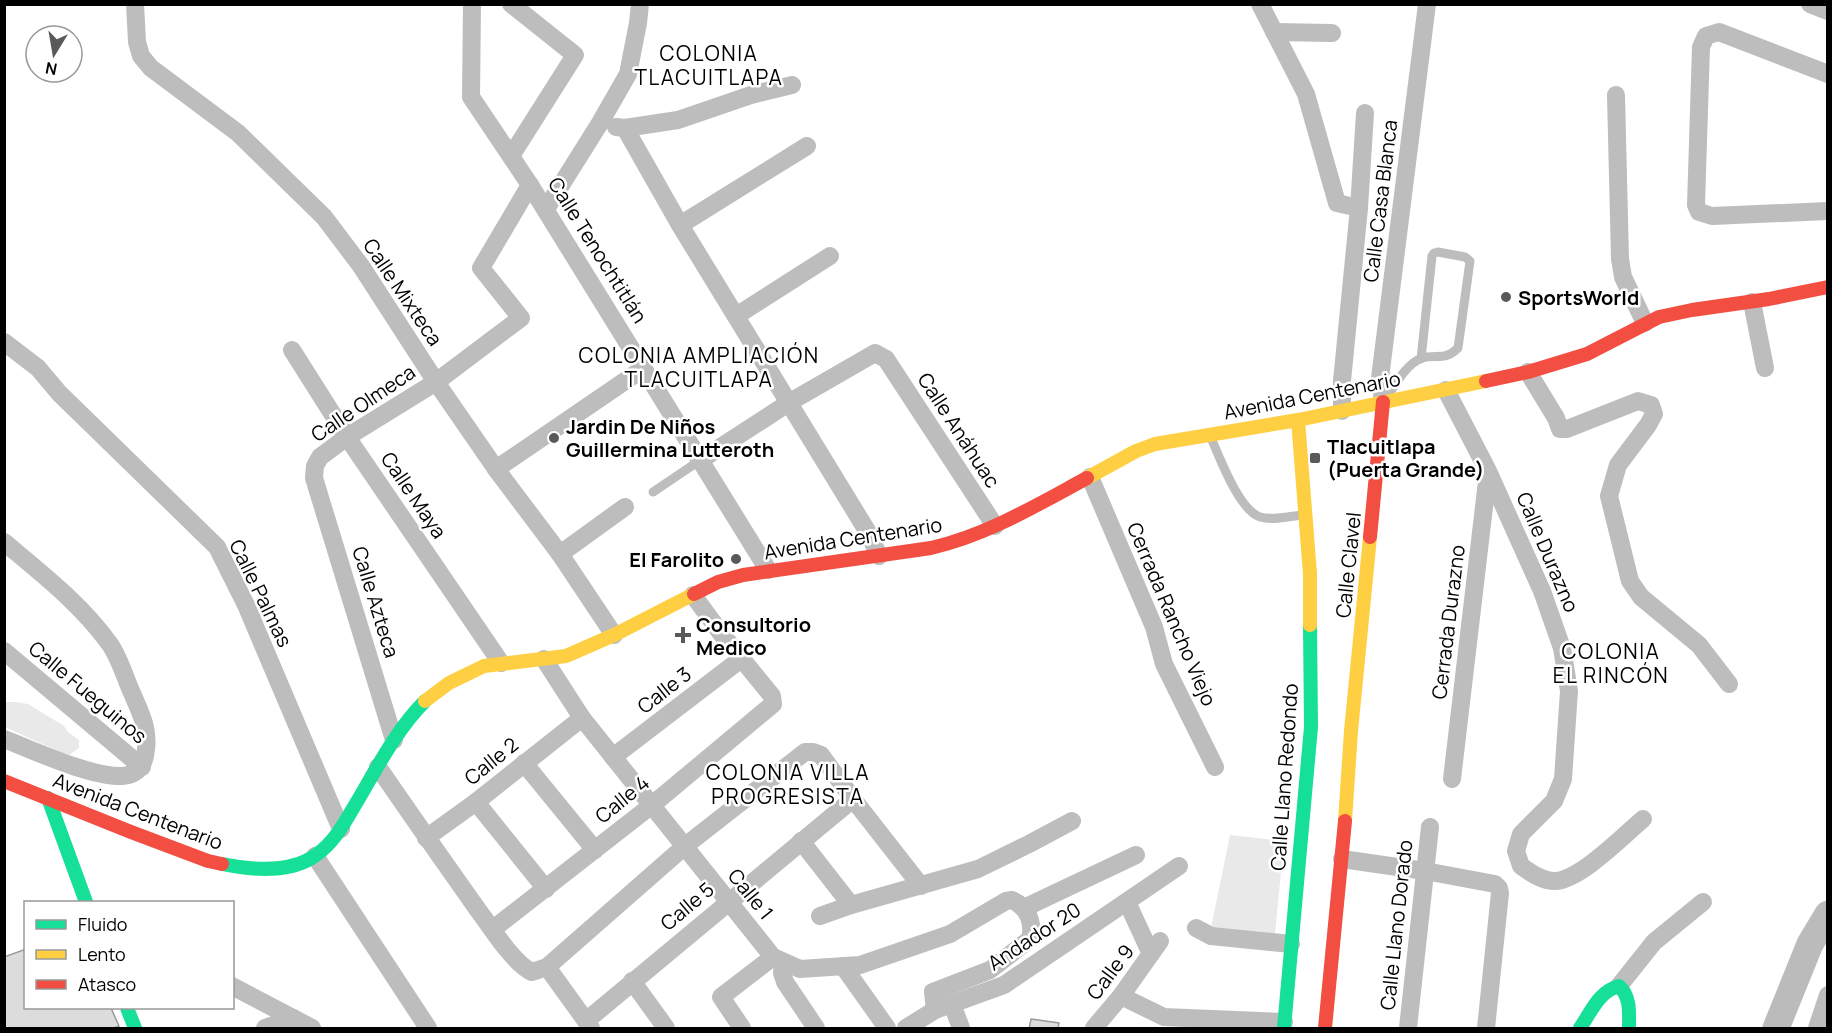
<svg xmlns="http://www.w3.org/2000/svg" width="1832" height="1033" font-family="Manrope,sans-serif">
<style>
.green{fill:#e9e9e9}
.lines{fill:none;stroke-linecap:round;stroke-linejoin:round}
.river{stroke:#bbb;stroke-width:27}
.building{fill:#dcdcdc;stroke:#9a9a9a;stroke-width:1.5}
.lane{stroke:#bdbdbd;stroke-width:9}
.street{stroke:#bdbdbd;stroke-width:18}
.fast{stroke:#16e098;stroke-width:14}
.slow{stroke:#ffcf43;stroke-width:14}
.jam{stroke:#f24e42;stroke-width:14}
.poi-dot{fill:#595959;stroke:#fff;stroke-width:2}
.labels{text-anchor:middle;dominant-baseline:central;stroke-width:5;stroke-linejoin:round;paint-order:stroke}
.street-label{font-size:20px;fill:#000;stroke:#fff}
.poi-label{font-size:20px;font-weight:bold;fill:#000;stroke:#fff;text-anchor:start}
.neighbourhood-label{font-size:21px;letter-spacing:1.5px;fill:#000;stroke:#fff}
</style>
<rect width="100%" height="100%" fill="#fff"/>
<!-- green -->
<g class="green">
<path d="M 4,702 L 15,702 L 28,704 L 64,726 L 68,732 L 79,740 L 79,748 L 69,755 L 62,753 L 5,727 Z"/>
<path d="M 1230,835 L 1284,841 L 1275,934 L 1211,928 Z"/>
</g>
<g class="lines">
<!-- river -->
<path class="river" d="M 1776,1028 L 1810,944 L 1828,914"/>
</g>
<!-- building -->
<g class="building">
<path d="M 26,949 L 26,1008 L 111,1008 L 119,1026 L 112,1029 L 4,1029 L 4,957 Z"/>
<path d="M 1031,1019 L 1059,1023 L 1058,1029 L 1029,1029 Z"/>
</g>
<g class="lines">
<!-- lane -->
<g class="lane">
<path d="M 1387,397 C 1396,384 1406,364 1422,358 C 1437,354 1445,361 1458,348 L 1470,261 L 1465,257 L 1438,252 L 1434,253 L 1432,256 L 1421,359"/>
<path d="M 1211,438 C 1220,458 1239,510 1260,517 C 1272,521 1290,516 1303,515"/>
<path d="M 653,492 L 699,461"/>
</g>
<!-- street -->
<g class="street">
<path d="M 135,4 L 137,42 L 141,56 L 151,68 L 238,133 L 324,217 L 361,266 L 436,382 L 496,469 L 560,554 L 614,635"/>
<path d="M 472,4 L 471,97 L 530,185 L 768,570"/>
<path d="M 511,4 L 575,55 L 511,156"/>
<path d="M 1260,4 L 1306,94 L 1337,203 L 1359,208"/>
<path d="M 1810,4 L 1828,11"/>
<path d="M 1274,32 L 1332,33"/>
<path d="M 1828,74 L 1719,32 L 1706,36 L 1701,47 L 1696,205 L 1699,212 L 1712,216 L 1828,211"/>
<path d="M 1616,95 L 1620,259 L 1623,277 L 1645,323"/>
<path d="M 616,127 L 625,128 L 678,120 L 751,95 L 792,85"/>
<path d="M 625,128 L 680,225 L 869,534 L 879,556"/>
<path d="M 546,209 L 600,123 L 628,74 L 638,23 L 640,4"/>
<path d="M 680,225 L 807,146"/>
<path d="M 1752,302 L 1765,368"/>
<path d="M 736,316 L 830,256"/>
<path d="M 4,342 L 38,368 L 59,393 L 217,547 L 246,605 L 341,829"/>
<path d="M 292,350 L 347,437 L 501,663"/>
<path d="M 1528,372 L 1556,418 L 1560,429 L 1567,429 L 1638,401 L 1651,405 L 1654,414 L 1648,425 L 1618,465 L 1609,496 L 1630,581 L 1641,597 L 1699,645 L 1729,684"/>
<path d="M 1446,390 L 1488,471 L 1542,591 L 1562,648 L 1569,691 L 1563,779 L 1554,801 L 1521,834 L 1516,851 L 1521,866 C 1531,873 1542,881 1555,881 C 1580,880 1623,836 1643,819"/>
<path d="M 1383,402 L 1380,378 L 1427,4"/>
<path d="M 1342,411 L 1342,381 L 1359,208 L 1365,113"/>
<path d="M 699,461 L 790,402 L 875,353 L 886,359 L 995,526"/>
<path d="M 496,469 L 644,368"/>
<path d="M 1090,477 L 1154,627 L 1164,664 L 1215,767"/>
<path d="M 4,542 C 41,573 81,604 109,643 C 119,656 125,678 132,693 C 140,712 149,728 146,749 C 145,765 138,775 122,776 C 90,777 35,751 4,739"/>
<path d="M 560,554 L 625,507"/>
<path d="M 4,651 L 142,767"/>
<path d="M 544,659 L 582,718 L 773,957 L 800,969 L 860,965 L 950,934 L 1006,901 L 1012,900 C 1028,907 1034,923 1030,939 L 990,970 L 933,992 L 935,1010"/>
<path d="M 394,740 L 314,478 L 315,466 L 320,457 L 347,437 L 436,382 L 521,318 L 481,268 L 530,185"/>
<path d="M 613,757 L 741,659"/>
<path d="M 524,763 L 595,850"/>
<path d="M 378,767 C 411,815 444,862 478,910 C 491,927 513,963 532,972 L 547,967 L 685,846 L 805,752 L 813,752 L 821,755 L 853,799 L 921,886"/>
<path d="M 1452,779 L 1488,473"/>
<path d="M 476,802 L 546,889"/>
<path d="M 426,838 L 476,802 L 582,718"/>
<path d="M 801,841 L 851,905"/>
<path d="M 315,856 L 428,1028"/>
<path d="M 1342,859 L 1425,871 L 1495,884 L 1499,888 L 1500,893 L 1486,1028"/>
<path d="M 1127,902 L 1151,954"/>
<path d="M 1024,908 L 1136,855"/>
<path d="M 820,916 L 851,905 L 978,869 L 1029,844 L 1072,821"/>
<path d="M 1196,928 L 1211,936 L 1291,944"/>
<path d="M 493,929 L 652,805 L 773,704 L 772,696 L 720,632 L 693,595"/>
<path d="M 783,962 L 782,973 L 785,982 L 816,1028"/>
<path d="M 843,966 L 887,1028"/>
<path d="M 547,967 L 591,1028"/>
<path d="M 632,981 L 666,1028"/>
<path d="M 232,986 L 312,1028"/>
<path d="M 1619,986 L 1654,942 L 1703,902"/>
<path d="M 1121,996 L 1164,1017 L 1284,1022"/>
<path d="M 952,1004 L 961,1028"/>
<path d="M 586,1021 L 853,799"/>
<path d="M 265,1028 L 293,1018"/>
<path d="M 742,1028 L 721,997 L 773,957"/>
<path d="M 906,1028 L 935,1010 L 1004,985 L 1179,866"/>
<path d="M 1094,1028 L 1121,996 L 1160,941"/>
<path d="M 1408,1028 L 1430,827"/>
<path d="M 1817,1028 L 1828,995"/>
</g>
<!-- fast -->
<g class="fast">
<path d="M 48,798 L 86,902"/>
<path d="M 222,864 C 252,870 290,874 316,855 C 336,841 346,820 358,800 C 378,766 397,729 425,701"/>
<path d="M 127,1008 L 135,1028"/>
<path d="M 1284,1028 L 1311,727 L 1310,625"/>
<path d="M 1580,1028 C 1591,1012 1599,991 1619,986 C 1631,997 1629,1013 1629,1028"/>
</g>
<!-- slow -->
<g class="slow">
<path d="M 1298,420 L 1310,574 L 1310,625"/>
<path d="M 1087,478 L 1136,451 L 1155,444 L 1298,420 L 1486,381"/>
<path d="M 425,701 L 449,683 L 484,666 L 566,656 L 614,635 L 694,594"/>
<path d="M 1345,821 L 1351,731 L 1370,537"/>
</g>
<!-- jam -->
<g class="jam">
<path d="M 1486,381 L 1528,372 L 1587,354 L 1659,317 L 1692,310 L 1769,299 L 1828,287"/>
<path d="M 1370,537 L 1383,402"/>
<path d="M 694,594 L 718,582 L 743,575 L 931,548 C 987,535 1037,505 1087,478"/>
<path d="M 4,781 L 131,832 L 208,861 L 222,864"/>
<path d="M 1325,1028 L 1345,821"/>
</g>
</g>
<!-- markers -->
<g class="poi-dot">
<circle cx="1506" cy="297" r="6"/>
<circle cx="554" cy="438" r="6"/>
<rect x="1309" y="452" width="12" height="12" rx="3"/>
<circle cx="736" cy="559" r="6"/>
<path d="M680 626h6v6h6v6h-6v6h-6v-6h-6v-6h6z"/>
</g>
<g class="labels">
<!-- street labels -->
<g class="street-label">
<text transform="translate(1380 201) rotate(-83)">Calle Casa Blanca</text>
<text transform="translate(598 250) rotate(58)">Calle Tenochtitlán</text>
<text transform="translate(403 292) rotate(56)">Calle Mixteca</text>
<text transform="translate(1312 395) rotate(-11)">Avenida Centenario</text>
<text transform="translate(363 403) rotate(-34)">Calle Olmeca</text>
<text transform="translate(959 430) rotate(57)">Calle Anáhuac</text>
<text transform="translate(414 495) rotate(56)">Calle Maya</text>
<text transform="translate(853 538) rotate(-9)">Avenida Centenario</text>
<text transform="translate(1548 552) rotate(67)">Calle Durazno</text>
<text transform="translate(1348 565) rotate(-84)">Calle Clavel</text>
<text transform="translate(261 593) rotate(64)">Calle Palmas</text>
<text transform="translate(376 602) rotate(73)">Calle Azteca</text>
<text transform="translate(1172 614) rotate(67)">Cerrada Rancho Viejo</text>
<text transform="translate(1448 622) rotate(-83)">Cerrada Durazno</text>
<text transform="translate(664 690) rotate(-38)">Calle 3</text>
<text transform="translate(88 692) rotate(40)">Calle Fueguinos</text>
<text transform="translate(491 761) rotate(-39)">Calle 2</text>
<text transform="translate(1284 777) rotate(-86)">Calle Llano Redondo</text>
<text transform="translate(622 799) rotate(-39)">Calle 4</text>
<text transform="translate(138 811) rotate(21)">Avenida Centenario</text>
<text transform="translate(751 894) rotate(51)">Calle 1</text>
<text transform="translate(687 906) rotate(-40)">Calle 5</text>
<text transform="translate(1396 925) rotate(-84)">Calle Llano Dorado</text>
<text transform="translate(1034 936) rotate(-33)">Andador 20</text>
<text transform="translate(1110 972) rotate(-53)">Calle 9</text>
</g>
<!-- poi labels -->
<g class="poi-label">
<text x="1518" y="297">SportsWorld</text>
<text x="566" y="426">Jardin De Niños<tspan x="566" dy="23">Guillermina Lutteroth</tspan></text>
<text x="1327" y="446">Tlacuitlapa<tspan x="1327" dy="23">(Puerta Grande)</tspan></text>
<text x="724" y="559" text-anchor="end">El Farolito</text>
<text x="696" y="624">Consultorio<tspan x="696" dy="23">Medico</tspan></text>
</g>
<!-- neighbourhood labels -->
<g class="neighbourhood-label">
<text x="709" y="53">COLONIA<tspan x="709" dy="24">TLACUITLAPA</tspan></text>
<text x="699" y="355">COLONIA AMPLIACIÓN<tspan x="699" dy="24">TLACUITLAPA</tspan></text>
<text x="1611" y="651">COLONIA<tspan x="1611" dy="24">EL RINCÓN</tspan></text>
<text x="788" y="772">COLONIA VILLA<tspan x="788" dy="24">PROGRESISTA</tspan></text>
</g>
</g>
<!-- border -->
<rect width="1832" height="1033" fill="none" stroke="#000000" stroke-width="12"/>
<!-- legend -->
<rect x="24" y="901" width="210" height="108" fill="#ffffff" stroke="#999999" stroke-width="1.5"/>
<rect x="36" y="920" width="30" height="9" fill="#16e098" stroke="#999999" stroke-width="1.5"/>
<text x="78" y="931" font-size="18" fill="#000000">Fluido</text>
<rect x="36" y="950" width="30" height="9" fill="#ffcf43" stroke="#999999" stroke-width="1.5"/>
<text x="78" y="961" font-size="18" fill="#000000">Lento</text>
<rect x="36" y="980" width="30" height="9" fill="#f24e42" stroke="#999999" stroke-width="1.5"/>
<text x="78" y="991" font-size="18" fill="#000000">Atasco</text>
<!-- north arrow -->
<g transform="translate(54 54) rotate(191)"><circle r="28" fill="#ffffff" stroke="#999999" stroke-width="1.5"/>
<path d="M0-4.5L10 22L0 15L-10 22Z" fill="#595959"/>
<text y="-9" font-size="16" font-weight="bold" text-anchor="middle" fill="#000000">N</text>
</g>
</svg>
